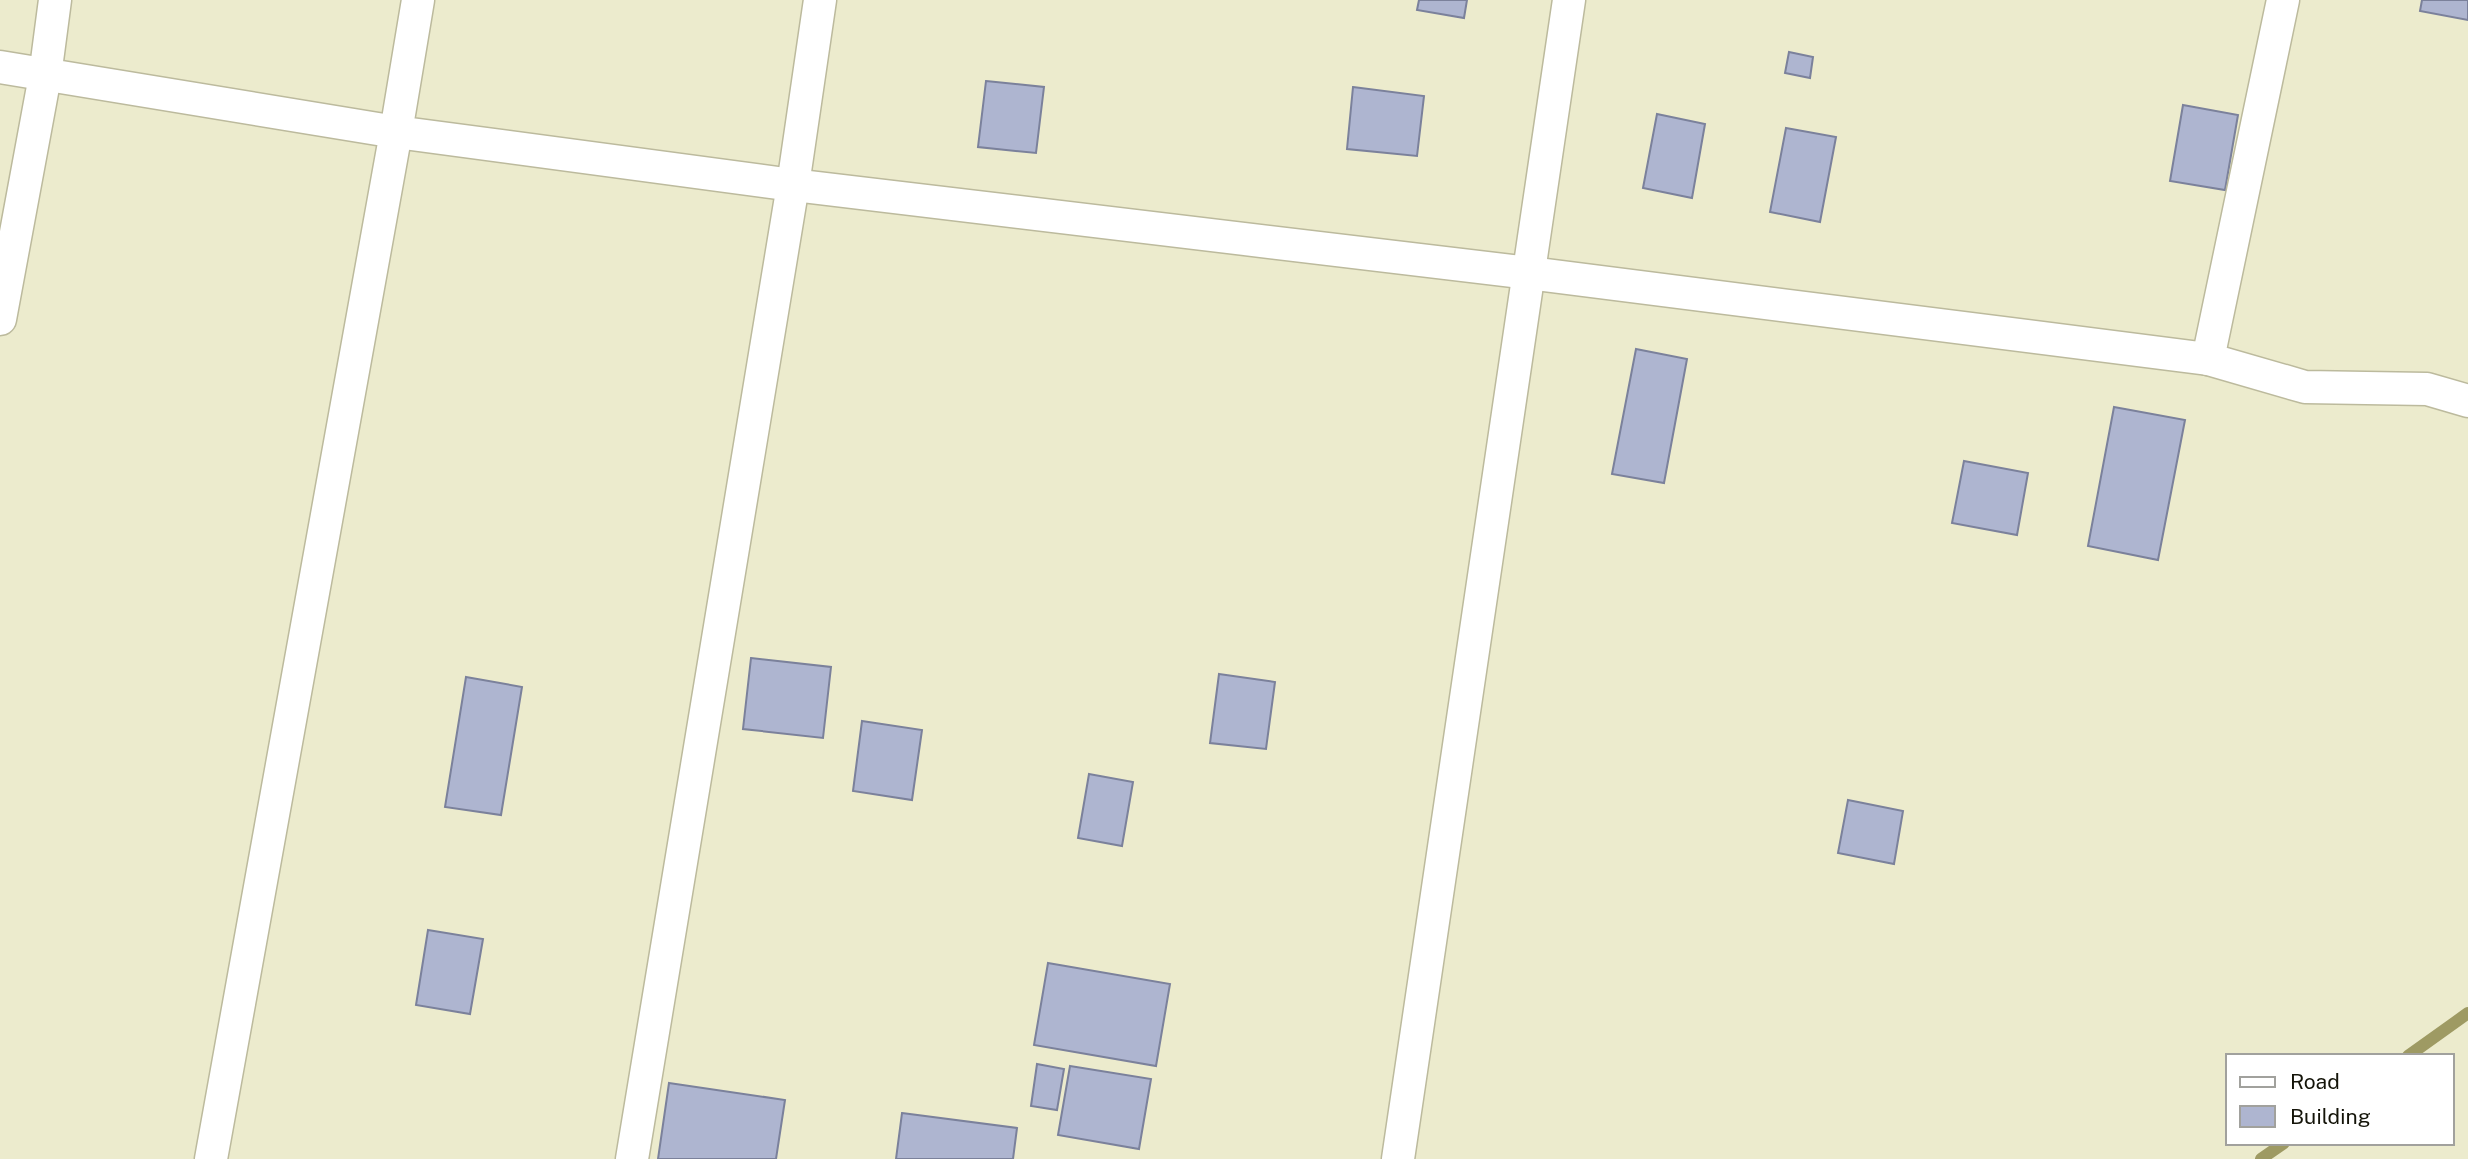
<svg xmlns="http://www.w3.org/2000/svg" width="2468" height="1159" font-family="'Public Sans',sans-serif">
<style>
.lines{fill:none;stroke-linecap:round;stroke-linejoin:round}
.stream{stroke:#9e9a63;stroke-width:12}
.building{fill:#aeb5d0;stroke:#7b819b;stroke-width:2}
.street-casing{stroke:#bcba9d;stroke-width:35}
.street{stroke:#fff;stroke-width:32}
</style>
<rect width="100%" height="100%" fill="#ecebcd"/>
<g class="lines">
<!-- stream -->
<g class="stream">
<path d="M 2408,1056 L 2468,1013"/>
<path d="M 2261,1159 L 2284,1143"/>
</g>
</g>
<!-- building -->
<g class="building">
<path d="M 1419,0 L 1467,0 L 1464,18 L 1417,10 Z"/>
<path d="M 2422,0 L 2468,0 L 2468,20 L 2420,11 Z"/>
<path d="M 1789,52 L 1813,57 L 1810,78 L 1785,73 Z"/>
<path d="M 986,81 L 1044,87 L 1036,153 L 978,147 Z"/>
<path d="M 1353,87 L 1424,96 L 1417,156 L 1347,149 Z"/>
<path d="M 2183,105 L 2238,115 L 2225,190 L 2170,181 Z"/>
<path d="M 1657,114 L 1705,124 L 1692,198 L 1643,188 Z"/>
<path d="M 1786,128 L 1836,137 L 1820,222 L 1770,212 Z"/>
<path d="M 1636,349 L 1687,359 L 1664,483 L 1612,474 Z"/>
<path d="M 2114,407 L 2185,420 L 2158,560 L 2088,546 Z"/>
<path d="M 1964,461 L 2028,473 L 2017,535 L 1952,523 Z"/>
<path d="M 751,658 L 831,667 L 823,738 L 743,729 Z"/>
<path d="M 1219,674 L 1275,682 L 1266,749 L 1210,743 Z"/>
<path d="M 466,677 L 522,687 L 501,815 L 445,807 Z"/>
<path d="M 862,721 L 922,730 L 912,800 L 853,791 Z"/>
<path d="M 1089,774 L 1133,782 L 1122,846 L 1078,838 Z"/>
<path d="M 1848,800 L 1903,811 L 1894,864 L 1838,853 Z"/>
<path d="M 428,930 L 483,939 L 470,1014 L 416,1005 Z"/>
<path d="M 1048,963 L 1170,984 L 1156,1066 L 1034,1045 Z"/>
<path d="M 1037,1064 L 1064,1069 L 1057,1110 L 1031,1106 Z"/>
<path d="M 1070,1066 L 1151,1079 L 1139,1149 L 1058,1135 Z"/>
<path d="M 669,1083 L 785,1100 L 776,1159 L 658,1159 Z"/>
<path d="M 902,1113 L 1017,1128 L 1013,1159 L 896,1159 Z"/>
</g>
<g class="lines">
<!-- street casing -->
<g class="street-casing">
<g id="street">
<path d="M 418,0 L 396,132 L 793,185 L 1529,273 L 2208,359 L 2305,387 L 2427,389 L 2468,401"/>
<path d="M 0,67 L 396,132 L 211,1159"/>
<path d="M 0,319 L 45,76 L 55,0"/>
<path d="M 2208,359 L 2283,0"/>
<path d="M 632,1159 L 793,185 L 820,0"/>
<path d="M 1398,1159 L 1569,0"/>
</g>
</g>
<!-- street -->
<use href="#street" class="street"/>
</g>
<!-- legend -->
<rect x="2226" y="1054" width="228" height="91" fill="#ffffff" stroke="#a1a19d" stroke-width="2"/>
<rect x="2240" y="1077" width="35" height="10" fill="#ffffff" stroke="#a1a19d" stroke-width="2"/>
<text x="2290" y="1089" font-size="21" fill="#141409">Road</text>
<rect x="2240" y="1106" width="35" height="21" fill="#aeb5d0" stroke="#a1a19d" stroke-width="2"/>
<text x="2290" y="1124" font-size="21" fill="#141409">Building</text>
</svg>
